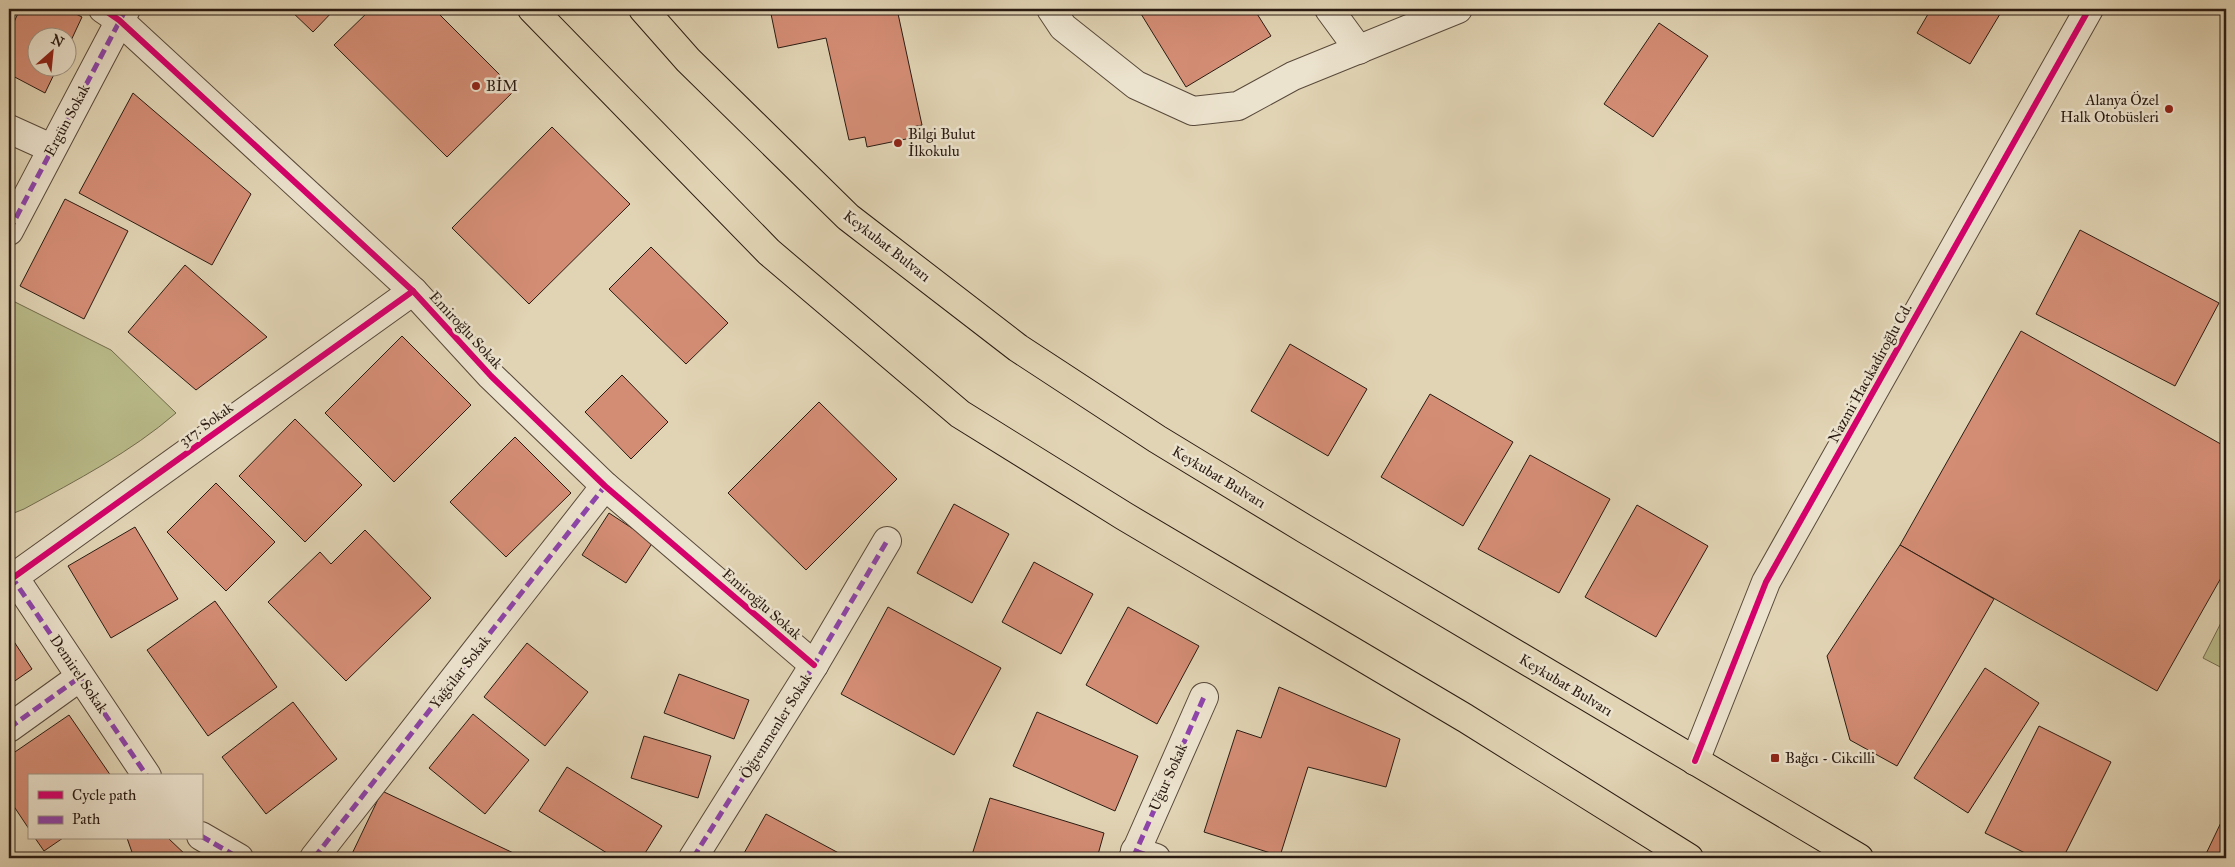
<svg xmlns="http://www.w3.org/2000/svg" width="2235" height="867" font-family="'IM FELL Great Primer',serif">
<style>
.green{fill:#b9bb89;stroke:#726b4e}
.building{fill:#d48d75;stroke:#2a1b12}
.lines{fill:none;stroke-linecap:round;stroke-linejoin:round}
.minor-casing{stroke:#58493a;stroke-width:30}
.trunk-casing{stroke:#2a1b12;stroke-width:30}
.minor{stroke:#ece3ce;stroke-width:28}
.trunk{stroke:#e1d4b4;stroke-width:28}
.quiet{stroke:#8e44ad;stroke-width:5;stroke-dasharray:10 5;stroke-linecap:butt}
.cycleway-casing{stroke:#ece3ce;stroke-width:9}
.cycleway{stroke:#d6006c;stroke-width:6}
.poi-dot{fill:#8f2418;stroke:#ece3ce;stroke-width:2}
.labels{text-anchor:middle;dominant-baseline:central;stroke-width:5;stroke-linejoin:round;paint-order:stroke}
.poi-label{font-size:15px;fill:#2a1b12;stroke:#ece3ce;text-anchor:start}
.street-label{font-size:15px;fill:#2a1b12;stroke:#ece3ce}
</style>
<rect width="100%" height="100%" fill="#e1d4b4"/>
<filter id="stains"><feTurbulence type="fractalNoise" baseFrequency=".004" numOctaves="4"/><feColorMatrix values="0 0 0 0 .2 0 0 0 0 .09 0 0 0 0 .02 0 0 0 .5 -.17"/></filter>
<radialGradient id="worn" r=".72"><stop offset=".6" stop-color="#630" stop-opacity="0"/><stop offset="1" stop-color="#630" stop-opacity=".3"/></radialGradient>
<!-- green -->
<g class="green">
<path d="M 9,299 L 111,350 L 176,413 C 131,452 77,480 24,509 L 9,515 Z"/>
<path d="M 2226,613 L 2226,670 L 2203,658 Z"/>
</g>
<!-- building -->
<g class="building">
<path d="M 20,9 L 66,9 L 82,17 L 68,47 L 68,38 L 38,38 L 38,68 L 57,68 L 45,93 L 9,74 L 9,33 Z"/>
<path d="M 289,9 L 335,9 L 313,32 Z"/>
<path d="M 371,9 L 434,9 L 515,90 L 447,157 L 334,45 Z"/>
<path d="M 770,9 L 897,9 L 922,125 L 908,128 L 911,138 L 867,147 L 865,137 L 849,140 L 826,38 L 778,48 Z"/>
<path d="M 1138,9 L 1254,9 L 1271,36 L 1186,87 Z"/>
<path d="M 1931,9 L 2003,9 L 1970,64 L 1917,33 Z"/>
<path d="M 1659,23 L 1708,56 L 1653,137 L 1604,104 Z"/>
<path d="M 133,93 L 251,194 L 212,265 L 79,193 Z"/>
<path d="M 552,127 L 630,204 L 529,304 L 452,228 Z"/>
<path d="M 65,199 L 128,231 L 84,319 L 20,286 Z"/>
<path d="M 2080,230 L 2219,303 L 2175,386 L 2036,314 Z"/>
<path d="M 651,247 L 728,323 L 686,364 L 609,289 Z"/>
<path d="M 185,265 L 267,337 L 196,390 L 128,332 Z"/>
<path d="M 2021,331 L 2226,447 L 2226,569 L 2157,691 L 1900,545 Z"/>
<path d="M 402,336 L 471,405 L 394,482 L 325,413 Z"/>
<path d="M 1290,344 L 1367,389 L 1328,456 L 1251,411 Z"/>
<path d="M 622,375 L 668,422 L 631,459 L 585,412 Z"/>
<path d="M 1430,394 L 1513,442 L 1463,526 L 1381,477 Z"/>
<path d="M 819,402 L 897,479 L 806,570 L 728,493 Z"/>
<path d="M 295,419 L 362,485 L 305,542 L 239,476 Z"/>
<path d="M 515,437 L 571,493 L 506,557 L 450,502 Z"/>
<path d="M 1530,455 L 1610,499 L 1559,593 L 1478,549 Z"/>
<path d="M 216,483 L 275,542 L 226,591 L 167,532 Z"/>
<path d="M 954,504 L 1009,534 L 972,603 L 917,573 Z"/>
<path d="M 1637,505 L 1708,546 L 1656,637 L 1585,597 Z"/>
<path d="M 609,513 L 653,542 L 626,583 L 582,555 Z"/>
<path d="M 135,527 L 178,599 L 111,638 L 68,566 Z"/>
<path d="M 365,530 L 431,598 L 346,681 L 268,602 L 320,552 L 331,564 Z"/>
<path d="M 1900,545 L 1994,599 L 1897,766 L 1850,740 L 1827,656 Z"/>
<path d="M 1034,562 L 1093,594 L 1061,654 L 1002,622 Z"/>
<path d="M 215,601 L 277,687 L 208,736 L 147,650 Z"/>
<path d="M 888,607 L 1001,668 L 954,755 L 841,694 Z"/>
<path d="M 1128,607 L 1199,646 L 1157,724 L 1086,685 Z"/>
<path d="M 9,634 L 32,669 L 9,685 Z"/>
<path d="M 527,643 L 588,692 L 545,746 L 484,697 Z"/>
<path d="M 1985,668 L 2039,703 L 1968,813 L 1914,778 Z"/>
<path d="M 679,674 L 749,700 L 734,739 L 664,713 Z"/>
<path d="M 1279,687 L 1400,739 L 1386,787 L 1308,767 L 1280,856 L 1204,832 L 1237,730 L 1261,738 Z"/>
<path d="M 293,702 L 337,759 L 266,814 L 222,757 Z"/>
<path d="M 1037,712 L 1138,756 L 1115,811 L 1013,766 Z"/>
<path d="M 473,714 L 529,760 L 485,814 L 429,768 Z"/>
<path d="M 69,715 L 111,776 L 29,776 L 29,829 L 9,799 L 9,756 Z"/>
<path d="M 2039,726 L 2111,762 L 2063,858 L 2035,858 L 1985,833 Z"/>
<path d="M 644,736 L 711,756 L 698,798 L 631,778 Z"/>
<path d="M 567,767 L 662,826 L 642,858 L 615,858 L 539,811 Z"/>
<path d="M 382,791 L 524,858 L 350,858 Z"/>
<path d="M 990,798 L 1104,833 L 1097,858 L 971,858 Z"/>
<path d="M 2226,812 L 2226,858 L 2204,858 Z"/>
<path d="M 766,814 L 848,858 L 749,858 L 743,855 Z"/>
<path d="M 35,838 L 63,838 L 44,851 Z"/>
<path d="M 127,838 L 168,838 L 189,858 L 134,858 Z"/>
</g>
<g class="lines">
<!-- minor casing -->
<g class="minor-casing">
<g id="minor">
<path d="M 103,9 L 119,20 L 413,291 L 491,376 L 605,486 L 814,665"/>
<path d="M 1051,9 L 1063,27 L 1136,85 L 1193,111 L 1238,106 L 1293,76 L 1458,9"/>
<path d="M 1329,9 L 1359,50"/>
<path d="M 9,129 L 51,148"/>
<path d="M 9,231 L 126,9"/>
<path d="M 9,575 L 14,577 L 147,776"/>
<path d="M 14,577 L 413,291"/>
<path d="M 9,728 L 80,677"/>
<path d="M 1695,761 L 1766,582 L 2089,9"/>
<path d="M 201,836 L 239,858"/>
<path d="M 1135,851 L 1156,858"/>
<path d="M 314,858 L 605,486"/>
<path d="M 693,858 L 814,665 L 887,541"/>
<path d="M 1133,858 L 1204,697"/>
</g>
</g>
<!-- trunk casing -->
<g class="trunk-casing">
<g id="trunk">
<path d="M 532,9 L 769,252 L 960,414 L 1124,516 L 1465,718 L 1689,858"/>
<path d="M 643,9 L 688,60 L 848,217 L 1018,348 L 1157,439 L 1305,529 L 1859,858"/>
</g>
</g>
<!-- minor -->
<use href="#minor" class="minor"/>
<!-- trunk -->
<use href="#trunk" class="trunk"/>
<!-- quiet -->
<g class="quiet">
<path d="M 9,231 L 126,9"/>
<path d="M 11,576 L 147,776"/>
<path d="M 9,728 L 80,677"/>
<path d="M 201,836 L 239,858"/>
<path d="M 1135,851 L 1156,858"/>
<path d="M 314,858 L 605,486"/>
<path d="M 693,858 L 814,665 L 887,541"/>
<path d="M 1133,858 L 1204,697"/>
</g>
<!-- cycleway casing -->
<g class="cycleway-casing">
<g id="cycleway">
<path d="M 103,9 L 119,20 L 413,291 L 491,376 L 605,486 L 814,665"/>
<path d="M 14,577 L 413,291"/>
<path d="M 1695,761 L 1766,582 L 2089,9"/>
</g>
</g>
<!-- cycleway -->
<use href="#cycleway" class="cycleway"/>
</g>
<!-- markers -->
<g class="poi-dot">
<circle cx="476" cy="86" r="5"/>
<circle cx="2169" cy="109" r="5"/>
<circle cx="898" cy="143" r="5"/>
<rect x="1770" y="753" width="10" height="10" rx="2.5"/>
</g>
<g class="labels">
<!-- poi labels -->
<g class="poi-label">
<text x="486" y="86">BİM</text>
<text x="2159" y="100" text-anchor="end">Alanya Özel<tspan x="2159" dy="17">Halk Otobüsleri</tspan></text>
<text x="908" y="134">Bilgi Bulut<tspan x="908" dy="17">İlkokulu</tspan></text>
<text x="1785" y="758">Bağcı - Cikcilli</text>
</g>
<!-- street labels -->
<g class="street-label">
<text transform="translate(67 120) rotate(-62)">Ergün Sokak</text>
<text transform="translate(887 246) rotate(38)">Keykubat Bulvarı</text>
<text transform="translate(466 330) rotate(47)">Emiroğlu Sokak</text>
<text transform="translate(1870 373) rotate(-61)">Nazmi Hacıkadiroğlu Cd.</text>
<text transform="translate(206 424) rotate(-36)">317. Sokak</text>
<text transform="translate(1219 477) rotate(31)">Keykubat Bulvarı</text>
<text transform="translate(762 604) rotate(41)">Emiroğlu Sokak</text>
<text transform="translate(460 672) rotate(-52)">Yağcilar Sokak</text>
<text transform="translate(79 674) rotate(56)">Demirel Sokak</text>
<text transform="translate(1566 685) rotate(31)">Keykubat Bulvarı</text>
<text transform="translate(776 726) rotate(-58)">Öğrenmenler Sokak</text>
<text transform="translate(1168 777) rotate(-66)">Uğur Sokak</text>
</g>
</g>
<!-- margin -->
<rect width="2235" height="867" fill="none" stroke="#e1d4b4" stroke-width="30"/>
<rect x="10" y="10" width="2215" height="847" fill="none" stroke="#2a1b12" stroke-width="2.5"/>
<rect x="15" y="15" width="2205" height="837" fill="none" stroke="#2a1b12"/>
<!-- legend -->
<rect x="28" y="774" width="175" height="65" fill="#ece3ce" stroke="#9e9383"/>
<rect x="38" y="791" width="25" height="8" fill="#d6006c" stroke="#9e9383"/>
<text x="72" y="800" font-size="15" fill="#2a1b12">Cycle path</text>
<rect x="38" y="816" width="25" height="8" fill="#8e44ad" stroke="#9e9383"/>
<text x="72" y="824" font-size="15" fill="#2a1b12">Path</text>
<!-- north arrow -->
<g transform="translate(52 52) rotate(27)"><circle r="24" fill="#ece3ce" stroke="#9e9383"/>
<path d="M0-4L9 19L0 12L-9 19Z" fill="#8f2418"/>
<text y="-8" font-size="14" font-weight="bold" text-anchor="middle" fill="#2a1b12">N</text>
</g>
<rect width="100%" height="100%" filter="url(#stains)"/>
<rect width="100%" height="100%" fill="url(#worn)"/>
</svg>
